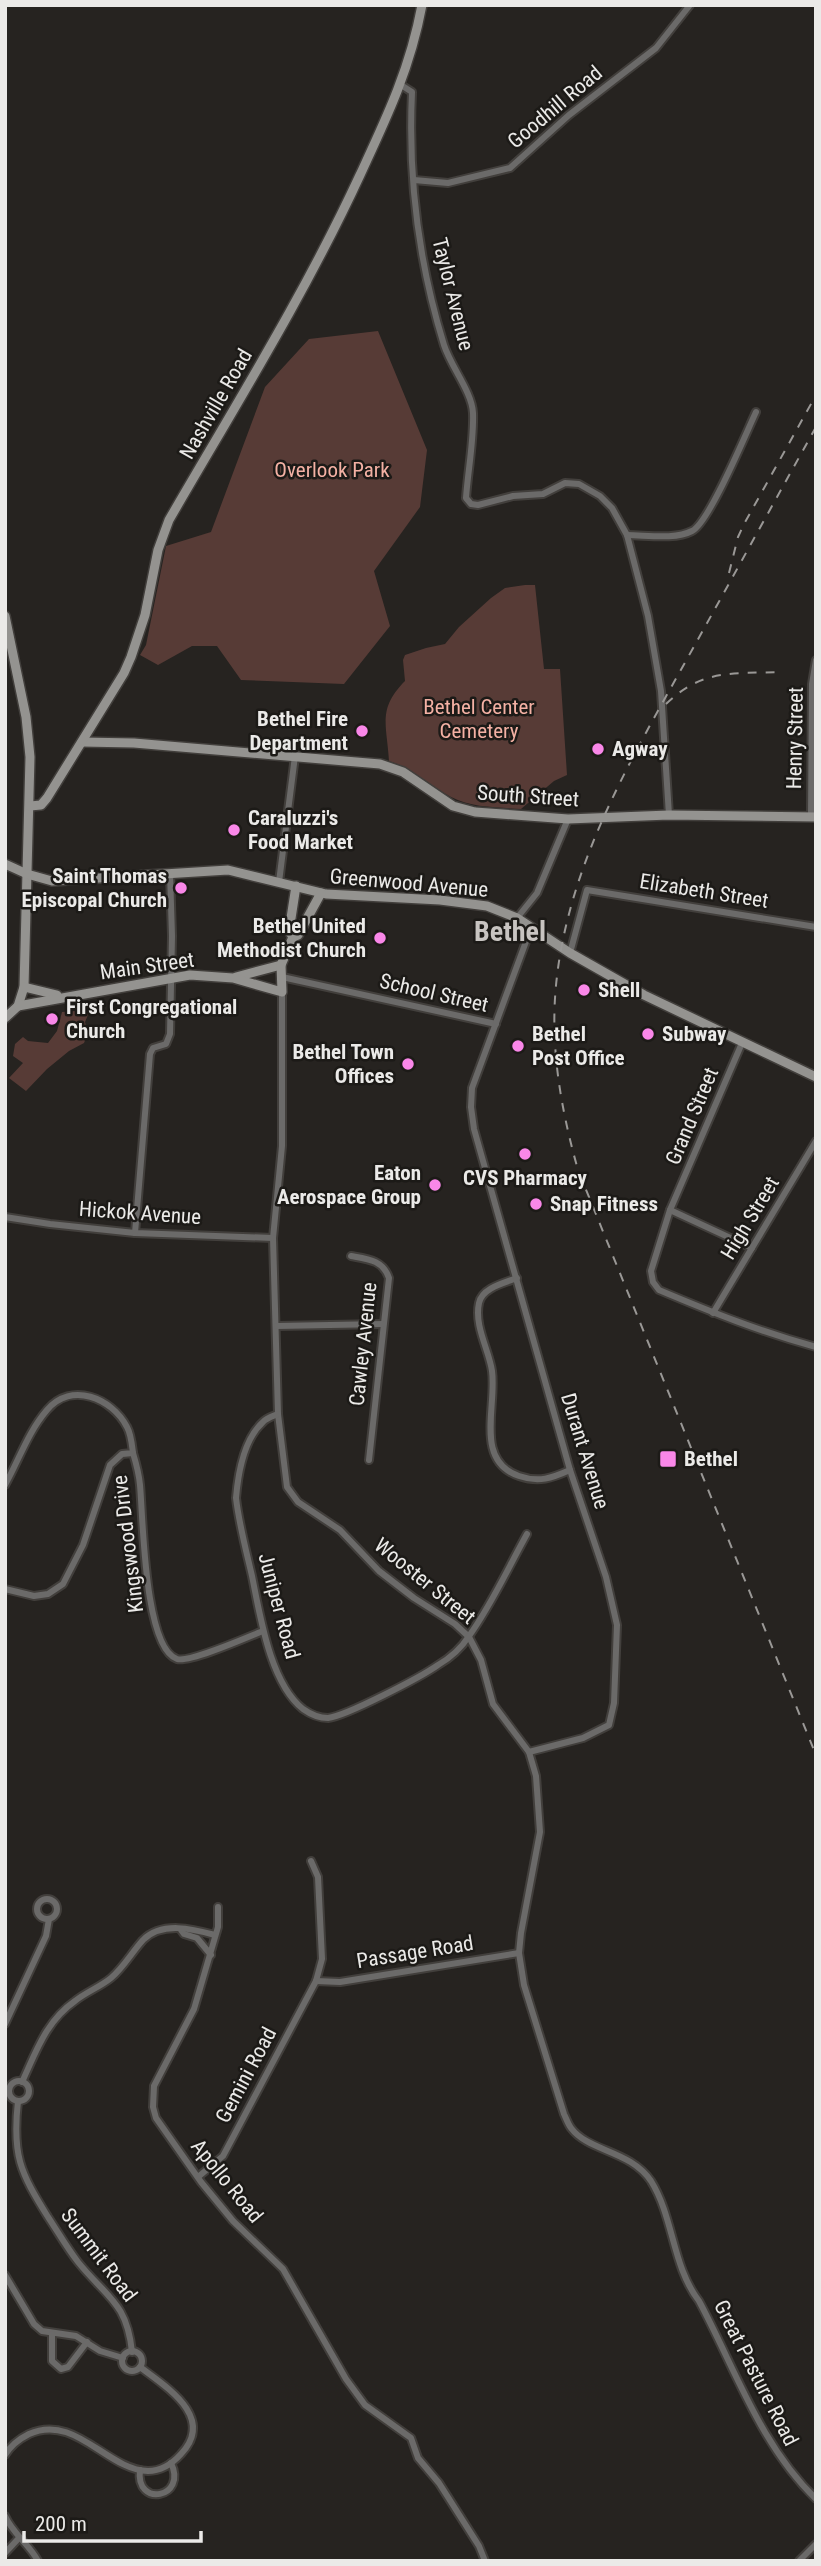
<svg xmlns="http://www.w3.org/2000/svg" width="821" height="2566" font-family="'Roboto Condensed',sans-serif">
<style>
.green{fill:#573b36}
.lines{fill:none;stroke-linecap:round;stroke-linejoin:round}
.street-casing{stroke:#423f3c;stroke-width:10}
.secondary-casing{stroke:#423f3c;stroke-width:12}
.street{stroke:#6b6a69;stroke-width:6}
.secondary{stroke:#949390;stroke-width:9}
.rail{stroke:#9a9896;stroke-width:2;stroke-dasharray:9 9;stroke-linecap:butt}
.poi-dot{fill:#f987e8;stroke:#1c1a17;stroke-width:2.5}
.labels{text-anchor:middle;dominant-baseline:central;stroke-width:5;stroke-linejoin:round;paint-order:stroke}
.street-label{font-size:21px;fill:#ebeae8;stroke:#1c1a17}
.park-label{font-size:21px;fill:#f4b1a4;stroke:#1c1a17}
.poi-label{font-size:21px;font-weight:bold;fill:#ebeae8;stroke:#1c1a17;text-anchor:start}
.district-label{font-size:28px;font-weight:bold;fill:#c8c4c1;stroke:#1c1a17}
</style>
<rect width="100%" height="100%" fill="#262320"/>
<!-- green -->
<g class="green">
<path d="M 378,331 L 427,450 L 420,507 L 374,571 L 390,626 L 344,684 L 241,680 L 217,646 L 192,646 L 158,665 L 140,655 L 146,645 L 166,546 L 211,532 L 265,387 L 309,339 Z"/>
<path d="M 525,585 L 535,585 L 544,669 L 560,669 L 567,775 L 554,781 L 521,809 C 497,807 472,808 451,797 C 430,786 413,768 389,761 C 387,725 377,709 405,681 L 403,660 L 405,655 L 426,648 L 445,644 L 459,627 L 491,598 L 505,588 Z"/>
<path d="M 90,1010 L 85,1022 L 88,1033 L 84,1043 L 69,1051 L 47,1069 L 26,1091 L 9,1078 L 23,1063 L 13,1056 L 15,1044 L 23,1037 L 28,1041 L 48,1043 L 57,1031 L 62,1012 Z"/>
</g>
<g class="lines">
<!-- street casing -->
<g class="street-casing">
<g id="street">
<path d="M 401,85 L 412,92 C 408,176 419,264 444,345 C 451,367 472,392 473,413 C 474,440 468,470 466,498 L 471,504 L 478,505 L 513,496 L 543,494 L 565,483 L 579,484 L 600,496 L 612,508 L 627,535 L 648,616 L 661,691 L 669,815"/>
<path d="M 414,180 L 448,183 L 510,168 L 569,115 L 656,48 L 690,5"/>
<path d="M 627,535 C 646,535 675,540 692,531 C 709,523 746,433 756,412"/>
<path d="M 811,817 L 812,684 L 816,660"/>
<path d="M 279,882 L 295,756"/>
<path d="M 517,918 L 537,893 L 568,819"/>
<path d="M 570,953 L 587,890 L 816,927"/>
<path d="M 282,977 L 496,1024"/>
<path d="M 282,992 L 282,1146 L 273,1238 L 278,1414 L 287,1487 L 298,1502 L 340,1530 L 379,1571 L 414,1598 L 455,1624 L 469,1637 L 481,1660 L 493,1704 L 529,1752 L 536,1776 L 540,1832 L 521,1933 L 519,1953 L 524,1985 L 564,2114 C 566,2118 568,2124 571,2128 C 589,2152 630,2150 651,2181 C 674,2218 672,2266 699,2301 C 735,2368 760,2445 816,2499"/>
<path d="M 742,1043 L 670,1210 L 651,1271 L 653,1282 L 659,1290 C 711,1312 761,1332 816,1347"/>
<path d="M 670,1210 L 752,1248"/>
<path d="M 5,1217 L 50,1224 L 135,1233 L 273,1238"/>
<path d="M 135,1233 L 150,1054 L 153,1048 L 166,1044 L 170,1034 L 172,936 L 170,873"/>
<path d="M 351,1256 C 368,1259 383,1260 389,1278 L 369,1460"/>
<path d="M 517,1278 C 504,1283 482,1288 479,1303 C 474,1326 489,1350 492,1371 C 497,1406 474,1461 519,1476 C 539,1483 552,1478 570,1470"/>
<path d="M 713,1313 L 816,1141"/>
<path d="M 277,1326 L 383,1324"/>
<path d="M 278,1414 C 273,1416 266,1418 263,1422 C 244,1439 238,1474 236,1498 C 239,1524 246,1550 252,1576 C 260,1615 270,1683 303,1709 C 310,1714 318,1718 328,1718 C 346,1716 421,1677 438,1665 C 450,1658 462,1647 469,1636 C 492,1604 508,1568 527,1534"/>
<path d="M 133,1453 C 136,1463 139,1474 140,1485 C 143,1516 144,1648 177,1659 C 189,1663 248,1637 263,1631"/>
<path d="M 5,1485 C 19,1460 28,1432 47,1410 C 71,1381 112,1398 127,1427 C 131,1434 132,1445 133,1453 L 122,1454 L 110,1465 L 83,1545 L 63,1584 L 48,1594 L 34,1596 L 5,1589"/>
<path d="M 529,1752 L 583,1738 L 609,1725 L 614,1703 L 617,1625 L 606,1577 L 570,1470 L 474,1129 L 471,1107 L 472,1088 L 531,928"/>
<circle cx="47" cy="1909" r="10"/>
<path d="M 218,1907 L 218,1927 L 194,2009 L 154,2086 L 153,2107 L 156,2118 L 201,2182 L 233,2221 L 283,2269 L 346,2379 L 365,2405 L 411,2438 L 418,2458 L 439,2483 L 479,2546 L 485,2561"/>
<path d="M 181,1930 L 184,1934 L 197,1938 L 211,1955"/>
<path d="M 316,1981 L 340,1982 L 519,1953"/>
<path d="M 5,2024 L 46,1936 L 49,1919"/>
<circle cx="19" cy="2091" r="10"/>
<path d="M 22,2082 C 36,2052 46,2021 75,2001 C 86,1992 100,1987 111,1978 C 124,1967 132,1952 143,1940 C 162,1921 193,1929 215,1935"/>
<path d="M 18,2101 C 12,2155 20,2172 48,2217 C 58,2232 67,2248 78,2262 C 106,2297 127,2302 132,2352"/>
<path d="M 198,2177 L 223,2156 L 316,1981 L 322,1959 L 318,1877 L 311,1861"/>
<path d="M 5,2275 L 34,2324 L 42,2331 L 76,2336 L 100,2351 L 123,2358"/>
<path d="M 52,2334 L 52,2361 L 61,2369 L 68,2367 L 87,2342"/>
<circle cx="132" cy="2361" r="10"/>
<path d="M 5,2455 C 11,2445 19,2439 29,2434 C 75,2413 107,2470 148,2471 C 161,2471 172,2464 181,2454 C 216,2417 166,2387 140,2367"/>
<path d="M 140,2470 C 135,2508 188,2498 171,2463"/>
<path d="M 5,2516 C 13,2534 29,2544 38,2561"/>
<path d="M 5,2553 L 19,2538"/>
<path d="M 799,2561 L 816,2544"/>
</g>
</g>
<!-- secondary casing -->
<g class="secondary-casing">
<g id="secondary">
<path d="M 5,616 L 26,717 L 30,757 L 24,987 L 18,1006 L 5,1018"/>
<path d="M 82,742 L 134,743 L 380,764 L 403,772 L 453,806 L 475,812 L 568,819 L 669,815 L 816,817"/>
<path d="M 30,806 L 41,805 L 47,798 L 124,673 L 131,657 L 145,615 L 158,550 L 169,520 C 235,406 305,294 360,175 C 387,117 410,69 422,5"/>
<path d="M 5,864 L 27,874 L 52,881 L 228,870 L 326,894 L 440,900 L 487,906 L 517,918 L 570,953 L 644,995 L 816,1077"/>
<path d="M 293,937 L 289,931 L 296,886"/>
<path d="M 236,977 L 281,965"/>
<path d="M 24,987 L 57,995"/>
<path d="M 18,1006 L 190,975 L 233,978 L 282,992 L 281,965 L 293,937 L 298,935 L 321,893"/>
</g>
</g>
<!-- street -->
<use href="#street" class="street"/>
<!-- secondary -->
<use href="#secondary" class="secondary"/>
<!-- rail -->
<g class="rail">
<path d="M 816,427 C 773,504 730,582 687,659 C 631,759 571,860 557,976 C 549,1042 560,1106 578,1170 L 816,1755"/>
<path d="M 729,573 L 738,537 L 744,524 L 816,395"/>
<path d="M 666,704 C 703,668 734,674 782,672"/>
</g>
</g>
<!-- markers -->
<g class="poi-dot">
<circle cx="362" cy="731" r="7"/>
<circle cx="598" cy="749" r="7"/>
<circle cx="234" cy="830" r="7"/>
<circle cx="181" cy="888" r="7"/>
<circle cx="380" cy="938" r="7"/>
<circle cx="584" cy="990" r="7"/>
<circle cx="52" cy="1019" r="7"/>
<circle cx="648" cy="1034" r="7"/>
<circle cx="518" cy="1046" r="7"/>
<circle cx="408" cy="1064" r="7"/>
<circle cx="525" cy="1154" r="7"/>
<circle cx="435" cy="1185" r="7"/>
<circle cx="536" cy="1204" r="7"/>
<rect x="659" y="1450" width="18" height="18" rx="3.5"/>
</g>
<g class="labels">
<!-- street labels -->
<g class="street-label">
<text transform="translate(555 107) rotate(-40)">Goodhill Road</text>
<text transform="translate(453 294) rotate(76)">Taylor Avenue</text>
<text transform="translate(216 404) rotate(-60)">Nashville Road</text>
<text transform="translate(795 738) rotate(-89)">Henry Street</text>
<text transform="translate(528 796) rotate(4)">South Street</text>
<text transform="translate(409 883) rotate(5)">Greenwood Avenue</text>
<text transform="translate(704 891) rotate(9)">Elizabeth Street</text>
<text transform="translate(147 966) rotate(-8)">Main Street</text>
<text transform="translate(434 993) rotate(13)">School Street</text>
<text transform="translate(692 1116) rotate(-67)">Grand Street</text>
<text transform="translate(140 1213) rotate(4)">Hickok Avenue</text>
<text transform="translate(750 1218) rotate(-59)">High Street</text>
<text transform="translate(363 1344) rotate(-84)">Cawley Avenue</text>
<text transform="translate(585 1451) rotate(73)">Durant Avenue</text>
<text transform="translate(128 1544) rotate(-97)">Kingswood Drive</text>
<text transform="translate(425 1581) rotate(39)">Wooster Street</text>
<text transform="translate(279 1606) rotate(75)">Juniper Road</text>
<text transform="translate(415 1952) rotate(-9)">Passage Road</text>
<text transform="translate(246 2075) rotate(-62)">Gemini Road</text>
<text transform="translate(227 2181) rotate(51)">Apollo Road</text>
<text transform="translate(99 2255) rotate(53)">Summit Road</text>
<text transform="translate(756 2373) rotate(63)">Great Pasture Road</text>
</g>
<!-- park labels -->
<g class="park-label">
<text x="332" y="470">Overlook Park</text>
<text x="479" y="707">Bethel Center<tspan x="479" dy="24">Cemetery</tspan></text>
</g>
<!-- poi labels -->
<g class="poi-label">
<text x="348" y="719" text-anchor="end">Bethel Fire<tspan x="348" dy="24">Department</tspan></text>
<text x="612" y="749">Agway</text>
<text x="248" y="818">Caraluzzi's<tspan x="248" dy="24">Food Market</tspan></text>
<text x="167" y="876" text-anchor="end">Saint Thomas<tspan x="167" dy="24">Episcopal Church</tspan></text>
<text x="366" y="926" text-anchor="end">Bethel United<tspan x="366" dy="24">Methodist Church</tspan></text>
<text x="598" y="990">Shell</text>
<text x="66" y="1007">First Congregational<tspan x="66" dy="24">Church</tspan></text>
<text x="532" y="1034">Bethel<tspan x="532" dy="24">Post Office</tspan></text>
<text x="662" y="1034">Subway</text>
<text x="394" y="1052" text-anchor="end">Bethel Town<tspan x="394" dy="24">Offices</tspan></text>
<text x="421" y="1173" text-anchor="end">Eaton<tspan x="421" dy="24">Aerospace Group</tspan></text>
<text x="525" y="1178" text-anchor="middle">CVS Pharmacy</text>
<text x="550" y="1204">Snap Fitness</text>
<text x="684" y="1459">Bethel</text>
</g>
<!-- district labels -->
<g class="district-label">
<text x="510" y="931">Bethel</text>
</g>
</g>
<!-- border -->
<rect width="821" height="2566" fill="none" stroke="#ebeae8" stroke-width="14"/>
<!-- scale -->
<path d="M24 2531v10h177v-10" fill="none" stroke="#ebeae8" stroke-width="3.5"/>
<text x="35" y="2531" font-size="21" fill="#ebeae8" stroke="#1c1a17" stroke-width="5" paint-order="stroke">200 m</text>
</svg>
